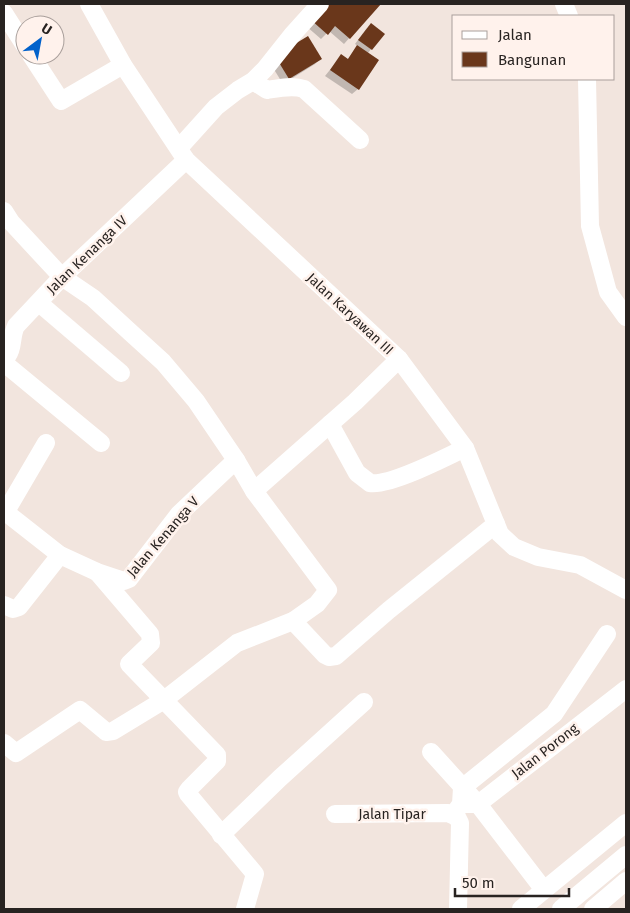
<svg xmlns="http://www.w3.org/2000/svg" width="630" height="913" font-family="'Fira Sans',sans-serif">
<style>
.shadow{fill:#0003}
.building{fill:#6a371b}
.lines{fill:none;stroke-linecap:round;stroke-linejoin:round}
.minor{stroke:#fff;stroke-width:18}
.labels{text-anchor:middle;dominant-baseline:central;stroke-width:5;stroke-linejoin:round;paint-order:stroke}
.street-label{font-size:14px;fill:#282321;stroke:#fff2ec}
</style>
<rect width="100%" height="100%" fill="#f2e5de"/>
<!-- shadow -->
<g class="shadow">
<path d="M 326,4 L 379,4 L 344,44 L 329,31 L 321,39 L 306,26 Z"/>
<path d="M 367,28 L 383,34 L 368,53 L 358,89 L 352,94 L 325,76 L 341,56 L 347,60 L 358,46 L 355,44 Z"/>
<path d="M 320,59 L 315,64 L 283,84 L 270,63 Z"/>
</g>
<!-- building -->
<g class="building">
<path d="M 325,4 L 381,4 L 350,39 L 335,26 L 328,35 L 311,20 Z"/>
<path d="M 371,23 L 385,34 L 372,50 L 358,40 Z"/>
<path d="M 308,36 L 322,59 L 289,79 L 275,56 Z"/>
<path d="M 357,45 L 379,60 L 359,90 L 330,70 L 341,54 L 348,59 Z"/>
</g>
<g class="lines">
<!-- minor -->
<g class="minor">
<path d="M 89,4 L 123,65 L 186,160 L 399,359 L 465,448 L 500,534 L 514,547 L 538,557 L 580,565 L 626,590"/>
<path d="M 564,4 L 569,16"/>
<path d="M 4,13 L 25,46"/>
<path d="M 31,55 L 61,101 L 123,65"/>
<path d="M 587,79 L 590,226 L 608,292 L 626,317"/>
<path d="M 253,81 L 267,90 C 279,88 293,85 304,89 L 360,140"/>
<path d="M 179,148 L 216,107 L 238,90 L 253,81 L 265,69 L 292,35 L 320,4"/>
<path d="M 4,211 L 11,222 L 62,277 L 93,298 L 130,332 L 163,362 L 196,401 L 236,460 L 254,491 L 328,590 L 317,604 L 293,621 L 237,643 L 164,700 L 113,731 L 106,732 L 104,730 L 80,710 L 16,753 L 4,743"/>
<path d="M 39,303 L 121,373"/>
<path d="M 4,360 C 15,349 10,338 16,326 L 62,277 L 186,160"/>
<path d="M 4,363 L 101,443"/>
<path d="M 330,424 L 357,473 L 370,483 C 389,486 445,458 465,448"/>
<path d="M 254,491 L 355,402 L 399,359"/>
<path d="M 4,511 L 60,555 L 97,572 L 124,581 L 129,579 L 179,514 L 236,460"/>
<path d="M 5,513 L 46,443"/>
<path d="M 97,572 L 150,634 L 151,643 L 129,664 L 217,755 L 217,761 L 190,788 L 187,792 L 188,794 L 255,874 L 245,909"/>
<path d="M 4,605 L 13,609 L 19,607 L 60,555"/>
<path d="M 293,621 L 325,655 L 329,657 L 336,656 L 389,610 L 496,524"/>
<path d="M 431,752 L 478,804 L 544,890"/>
<path d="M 461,804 L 478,804 L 626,689"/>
<path d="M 335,814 L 448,813 L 457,817 L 460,823 L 458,909"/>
<path d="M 453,815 L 461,804 L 462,788 L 554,714 L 607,634"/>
<path d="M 221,835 L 280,778 L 364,702"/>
<path d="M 521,909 L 626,823"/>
<path d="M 561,909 L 626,855"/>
<path d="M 593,909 L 626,881"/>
</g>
</g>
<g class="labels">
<!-- street labels -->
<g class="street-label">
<text transform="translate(87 255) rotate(-44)">Jalan Kenanga IV</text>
<text transform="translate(350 314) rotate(43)">Jalan Karyawan III</text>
<text transform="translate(163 537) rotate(-49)">Jalan Kenanga V</text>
<text transform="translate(545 751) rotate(-38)">Jalan Porong</text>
<text x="392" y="814">Jalan Tipar</text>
</g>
</g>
<!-- border -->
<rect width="630" height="913" fill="none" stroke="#282321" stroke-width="10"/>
<!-- legend -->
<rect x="452" y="15" width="162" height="65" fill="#fff2ec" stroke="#a99f9b"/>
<rect x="462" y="31" width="25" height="8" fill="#ffffff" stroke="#a99f9b"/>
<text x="498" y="40" font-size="15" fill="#282321">Jalan</text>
<rect x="462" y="52" width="25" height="15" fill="#6a371b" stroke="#a99f9b"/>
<text x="498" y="65" font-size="15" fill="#282321">Bangunan</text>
<!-- north arrow -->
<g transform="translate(40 40) rotate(32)"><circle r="24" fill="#fff2ec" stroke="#a99f9b"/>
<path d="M0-4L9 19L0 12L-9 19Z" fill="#0262cb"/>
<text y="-8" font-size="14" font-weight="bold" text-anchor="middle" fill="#282321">U</text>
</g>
<!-- scale -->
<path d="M455 888v8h114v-8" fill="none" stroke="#282321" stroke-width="2.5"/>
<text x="462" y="888" font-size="15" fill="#282321" stroke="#fff2ec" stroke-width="4" paint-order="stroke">50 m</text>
</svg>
